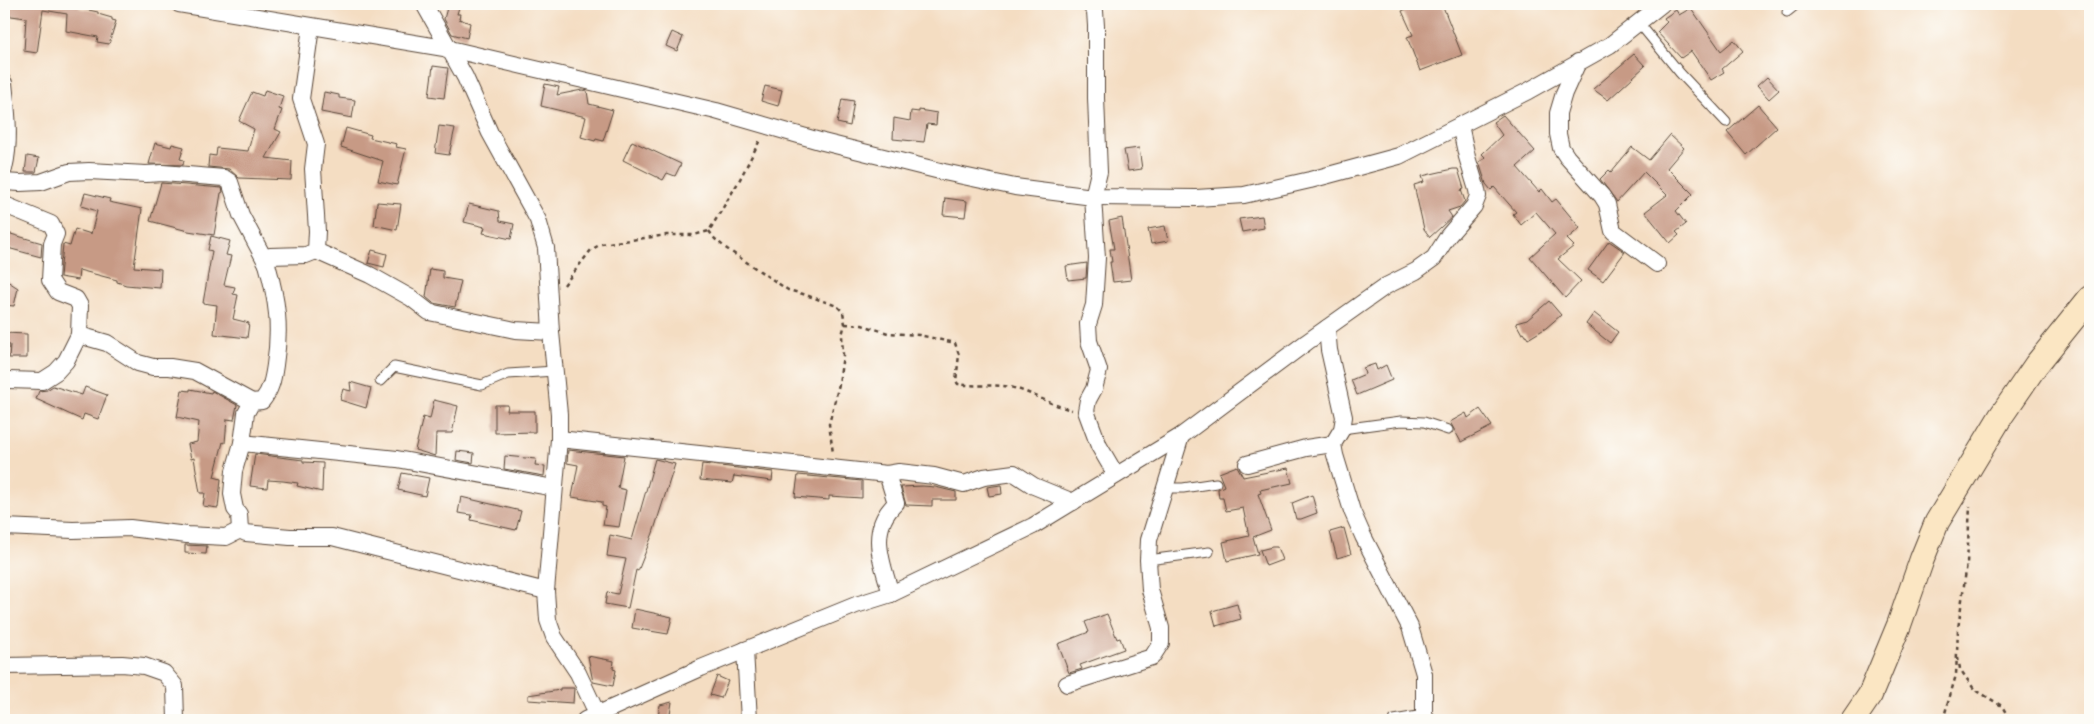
<svg xmlns="http://www.w3.org/2000/svg" width="2094" height="724" font-family="'Sorts Mill Goudy',serif">
<style>
.building{fill:#c79a85}
.lines{fill:none;stroke-linecap:round;stroke-linejoin:round}
.lane-casing{stroke:#574537;stroke-width:11}
.street-casing{stroke:#574537;stroke-width:18}
.secondary-casing{stroke:#574537;stroke-width:26}
.path{stroke:#574537;stroke-width:2.5;stroke-dasharray:4 4;stroke-linecap:butt}
.lane{stroke:#fff;stroke-width:9}
.street{stroke:#fff;stroke-width:16}
.secondary{stroke:#fbe6c3;stroke-width:24}
</style>
<rect width="100%" height="100%" fill="#fdfcf7"/>
<filter id="ink" filterUnits="userSpaceOnUse"><feTurbulence type="fractalNoise" baseFrequency=".02" numOctaves="2"/><feDisplacementMap in="SourceGraphic" scale="10" xChannelSelector="R" yChannelSelector="G"/><feConvolveMatrix kernelMatrix="1 2 1 2 8 2 1 2 1" color-interpolation-filters="sRGB"/></filter>
<filter id="wash" filterUnits="userSpaceOnUse"><feTurbulence type="fractalNoise" baseFrequency=".0096" numOctaves="4" result="noise"/><feDisplacementMap in="SourceGraphic" scale="20" xChannelSelector="R" yChannelSelector="G"/><feGaussianBlur stdDeviation="1.12" result="paint"/><feColorMatrix in="noise" values="0 0 0 0 0 0 0 0 0 0 0 0 0 0 0 0 0 1.4 0 .05"/><feComposite in="paint" operator="in"/></filter>
<g filter="url(#wash)">
<rect width="100%" height="100%" fill="#f4ddc2"/>
<g id="blocks">
<!-- building -->
<g class="building">
<path d="M 4,4 L 80,4 L 79,8 L 98,12 L 98,14 L 112,18 L 112,20 L 116,21 L 109,44 L 97,42 L 98,37 L 66,31 L 67,14 L 43,10 L 37,53 L 24,51 L 26,18 L 4,15 Z"/>
<path d="M 448,4 L 460,4 L 457,14 L 460,14 L 459,19 L 470,23 L 467,38 L 452,34 L 444,19 Z"/>
<path d="M 1407,4 L 1442,4 L 1462,55 L 1420,71 L 1407,37 L 1413,35 L 1402,11 L 1408,8 Z"/>
<path d="M 1691,8 L 1721,51 L 1734,40 L 1743,51 L 1722,69 L 1724,72 L 1711,80 L 1691,51 L 1681,58 L 1657,32 L 1667,22 L 1664,18 L 1676,10 L 1679,15 Z"/>
<path d="M 672,32 L 683,37 L 677,51 L 666,46 Z"/>
<path d="M 1634,54 L 1645,66 L 1608,100 L 1593,89 Z"/>
<path d="M 433,66 L 448,68 L 444,98 L 429,96 Z"/>
<path d="M 1767,77 L 1779,90 L 1769,99 L 1757,86 Z"/>
<path d="M 545,84 L 559,87 L 557,95 L 582,90 L 587,91 L 589,104 L 613,110 L 603,141 L 596,139 L 595,141 L 581,137 L 586,117 L 541,106 Z"/>
<path d="M 765,86 L 782,90 L 778,106 L 761,101 Z"/>
<path d="M 265,90 L 283,96 L 279,109 L 282,110 L 275,129 L 281,132 L 266,158 L 292,161 L 291,180 L 239,178 L 229,169 L 208,167 L 209,155 L 216,156 L 217,148 L 248,151 L 254,129 L 239,121 L 252,92 L 263,96 Z"/>
<path d="M 324,92 L 339,95 L 339,98 L 355,100 L 352,118 L 321,112 Z"/>
<path d="M 842,99 L 854,101 L 850,126 L 837,123 Z"/>
<path d="M 1758,105 L 1777,127 L 1746,155 L 1727,132 Z"/>
<path d="M 919,110 L 937,113 L 936,125 L 927,124 L 924,142 L 893,139 L 894,118 L 910,121 L 911,111 L 919,112 Z"/>
<path d="M 1503,115 L 1535,151 L 1517,167 L 1539,192 L 1542,189 L 1552,202 L 1556,199 L 1580,228 L 1567,239 L 1574,246 L 1558,259 L 1581,281 L 1565,298 L 1530,257 L 1555,234 L 1536,212 L 1521,225 L 1513,214 L 1516,212 L 1494,187 L 1491,190 L 1486,184 L 1479,162 L 1486,158 L 1482,154 L 1502,135 L 1493,122 Z"/>
<path d="M 439,126 L 455,128 L 449,155 L 435,153 Z"/>
<path d="M 346,128 L 371,135 L 370,138 L 397,144 L 396,147 L 406,149 L 397,185 L 378,181 L 383,161 L 341,147 Z"/>
<path d="M 1670,135 L 1684,148 L 1667,168 L 1693,194 L 1676,211 L 1686,224 L 1676,232 L 1679,235 L 1670,243 L 1645,212 L 1667,195 L 1644,172 L 1617,202 L 1600,179 L 1609,170 L 1611,172 L 1632,147 L 1649,160 Z"/>
<path d="M 632,141 L 681,164 L 675,176 L 667,173 L 663,180 L 623,160 Z"/>
<path d="M 155,143 L 171,147 L 172,144 L 184,147 L 180,159 L 184,160 L 183,165 L 149,164 Z"/>
<path d="M 1139,148 L 1142,169 L 1128,171 L 1124,150 Z"/>
<path d="M 27,156 L 39,158 L 36,172 L 25,172 Z"/>
<path d="M 1453,169 L 1458,169 L 1464,189 L 1461,190 L 1465,201 L 1460,207 L 1448,211 L 1452,217 L 1430,237 L 1424,229 L 1414,185 L 1424,182 L 1422,176 Z"/>
<path d="M 161,183 L 222,188 L 223,192 L 221,193 L 214,235 L 188,231 L 150,221 Z"/>
<path d="M 85,193 L 110,199 L 109,202 L 142,209 L 134,267 L 161,269 L 160,288 L 126,285 L 117,282 L 117,280 L 79,270 L 78,280 L 60,277 L 63,244 L 70,246 L 75,229 L 91,234 L 97,211 L 81,206 Z"/>
<path d="M 945,198 L 967,201 L 965,217 L 943,215 Z"/>
<path d="M 377,202 L 401,204 L 397,230 L 374,225 Z"/>
<path d="M 469,204 L 499,211 L 500,221 L 514,224 L 511,239 L 483,233 L 485,227 L 464,222 Z"/>
<path d="M 1262,216 L 1264,228 L 1242,232 L 1239,219 Z"/>
<path d="M 1122,218 L 1131,280 L 1113,282 L 1110,262 L 1112,262 L 1110,249 L 1114,249 L 1109,221 Z"/>
<path d="M 1165,226 L 1168,241 L 1151,244 L 1148,229 Z"/>
<path d="M 4,232 L 42,243 L 41,257 L 4,247 Z"/>
<path d="M 211,236 L 230,241 L 226,255 L 231,256 L 224,285 L 235,287 L 233,294 L 238,295 L 233,319 L 249,323 L 247,338 L 214,334 L 217,305 L 203,303 L 212,251 L 208,250 Z"/>
<path d="M 1609,241 L 1625,252 L 1603,281 L 1588,270 Z"/>
<path d="M 372,250 L 387,254 L 384,267 L 368,263 Z"/>
<path d="M 1087,263 L 1086,278 L 1068,280 L 1066,266 Z"/>
<path d="M 430,269 L 443,271 L 443,278 L 461,281 L 455,307 L 433,303 L 426,297 Z"/>
<path d="M 4,279 L 18,288 L 14,306 L 4,305 Z"/>
<path d="M 1549,301 L 1561,315 L 1546,328 L 1528,339 L 1524,333 L 1522,334 L 1516,323 L 1527,320 Z"/>
<path d="M 1594,313 L 1618,332 L 1610,343 L 1586,324 Z"/>
<path d="M 4,333 L 27,334 L 27,358 L 9,358 L 10,345 L 4,344 Z"/>
<path d="M 1375,364 L 1377,370 L 1386,365 L 1392,380 L 1357,395 L 1351,380 L 1365,374 L 1363,368 Z"/>
<path d="M 350,382 L 371,388 L 366,408 L 340,400 L 343,389 L 351,391 Z"/>
<path d="M 53,386 L 82,395 L 85,387 L 107,395 L 98,419 L 84,414 L 82,420 L 36,399 L 39,391 L 47,390 Z"/>
<path d="M 190,389 L 211,393 L 212,391 L 237,405 L 234,420 L 227,419 L 225,443 L 223,442 L 214,477 L 221,479 L 218,508 L 203,506 L 205,493 L 200,493 L 194,458 L 191,459 L 188,444 L 197,442 L 199,422 L 177,417 L 182,390 L 190,391 Z"/>
<path d="M 434,400 L 458,406 L 452,433 L 436,433 L 435,456 L 415,450 L 423,417 L 430,419 Z"/>
<path d="M 495,405 L 508,405 L 507,411 L 535,411 L 535,432 L 495,433 Z"/>
<path d="M 1480,409 L 1492,426 L 1461,442 L 1450,422 L 1466,413 L 1468,418 Z"/>
<path d="M 568,450 L 624,456 L 618,488 L 626,490 L 619,527 L 603,525 L 606,507 L 602,506 L 602,502 L 572,497 L 578,465 L 567,463 Z"/>
<path d="M 457,451 L 474,453 L 473,463 L 456,460 Z"/>
<path d="M 255,454 L 303,460 L 303,462 L 323,463 L 322,492 L 297,486 L 298,483 L 283,481 L 268,480 L 267,488 L 250,486 Z"/>
<path d="M 505,456 L 536,459 L 535,465 L 545,466 L 544,476 L 504,469 Z"/>
<path d="M 655,459 L 675,464 L 653,533 L 638,571 L 636,570 L 628,608 L 605,604 L 607,592 L 618,594 L 626,559 L 607,556 L 610,535 L 632,540 Z"/>
<path d="M 702,464 L 773,472 L 772,481 L 734,476 L 732,483 L 700,480 Z"/>
<path d="M 1237,466 L 1243,477 L 1288,468 L 1292,483 L 1260,490 L 1261,493 L 1258,494 L 1271,530 L 1253,537 L 1258,554 L 1227,561 L 1223,542 L 1249,536 L 1243,508 L 1226,511 L 1223,498 L 1219,498 L 1218,489 L 1224,486 L 1219,473 Z"/>
<path d="M 402,473 L 429,478 L 425,496 L 398,490 Z"/>
<path d="M 798,475 L 862,481 L 862,498 L 829,496 L 829,500 L 795,497 Z"/>
<path d="M 1001,485 L 1002,494 L 989,496 L 987,487 Z"/>
<path d="M 923,486 L 935,487 L 956,492 L 956,500 L 932,500 L 932,506 L 906,505 L 901,487 Z"/>
<path d="M 1312,495 L 1317,513 L 1301,519 L 1296,519 L 1292,503 Z"/>
<path d="M 461,497 L 521,511 L 516,530 L 471,520 L 472,515 L 458,513 Z"/>
<path d="M 1344,528 L 1351,554 L 1337,558 L 1330,532 Z"/>
<path d="M 185,545 L 207,546 L 206,554 L 185,553 Z"/>
<path d="M 1272,547 L 1277,547 L 1282,560 L 1266,566 L 1260,550 Z"/>
<path d="M 1237,604 L 1241,619 L 1216,626 L 1212,611 Z"/>
<path d="M 635,609 L 672,617 L 668,634 L 632,628 Z"/>
<path d="M 1107,614 L 1117,639 L 1120,638 L 1124,649 L 1080,665 L 1082,669 L 1069,673 L 1058,644 L 1089,632 L 1085,622 Z"/>
<path d="M 588,656 L 614,661 L 613,669 L 616,670 L 613,686 L 593,682 Z"/>
<path d="M 717,676 L 728,681 L 721,698 L 710,695 Z"/>
<path d="M 560,688 L 574,688 L 573,703 L 528,700 L 528,695 L 560,690 Z"/>
<path d="M 672,702 L 669,720 L 658,717 L 660,705 Z"/>
</g>
</g>
</g>
<g filter="url(#ink)">
<use href="#blocks" fill-opacity="0" stroke="#574537" stroke-width="1"/>
<g class="lines">
<!-- lane casing -->
<g class="lane-casing">
<g id="lane">
<path d="M 1787,12 L 1797,4"/>
<path d="M 1639,23 L 1680,73 L 1726,122"/>
<path d="M 380,381 L 394,367 L 482,385 L 508,374 L 555,371"/>
<path d="M 1342,429 L 1401,421 L 1424,422 L 1448,430"/>
<path d="M 1165,488 L 1183,488 L 1216,483"/>
<path d="M 1148,560 L 1209,552"/>
<path d="M 1394,720 L 1424,715"/>
</g>
</g>
<!-- street casing -->
<g class="street-casing">
<g id="street">
<path d="M 179,4 L 450,49 L 716,111 L 823,142 L 944,172 L 1015,187 L 1093,197 L 1196,198 L 1244,195 L 1310,180 L 1399,156 L 1528,91 L 1610,45 L 1662,4"/>
<path d="M 424,4 L 465,77 L 490,133 L 538,220 L 546,248 L 551,332 L 559,414 L 559,439 L 546,591 L 548,620 L 554,637 L 578,673 L 600,720"/>
<path d="M 1089,4 L 1095,11 L 1096,26 L 1096,98 L 1099,172 L 1093,197 L 1097,258 L 1094,305 L 1088,324 L 1089,341 L 1099,370 L 1094,389 L 1088,400 L 1086,411 L 1099,446 L 1116,475"/>
<path d="M 1578,62 L 1564,93 L 1558,113 L 1558,134 L 1561,148 L 1567,157 L 1602,196 L 1607,204 L 1613,231 L 1657,264"/>
<path d="M 4,83 C 7,112 11,140 4,169"/>
<path d="M 4,182 L 20,183 L 41,182 L 69,172 L 89,171 L 146,174 L 163,173 L 224,178 L 230,182 L 241,215 L 267,264"/>
<path d="M 4,203 L 5,205 L 51,224 L 56,234 L 52,244 L 50,280 L 58,292 L 76,299 L 80,306 L 79,335 L 66,361 L 56,372 L 42,381 L 8,380"/>
<path d="M 316,251 L 370,275 L 411,298 L 429,312 L 515,330 L 551,332"/>
<path d="M 1327,328 L 1329,350 L 1344,417 L 1342,429 L 1333,444 L 1335,455 L 1352,511 L 1363,536 L 1410,627 L 1424,674 L 1424,715 L 1428,720"/>
<path d="M 79,335 L 107,343 L 138,363 L 153,367 L 170,367 L 195,371 L 252,402"/>
<path d="M 559,439 L 887,474 L 899,472 L 934,476 L 964,484 L 984,477 L 1014,473 L 1034,486 L 1073,502"/>
<path d="M 242,443 L 397,459 L 554,488"/>
<path d="M 1247,464 L 1306,448 L 1333,444"/>
<path d="M 887,474 L 896,503 C 867,530 882,562 891,594"/>
<path d="M 4,527 L 73,530 L 130,528 L 187,535 L 226,537 L 240,530 L 246,533 L 290,537 L 332,537 L 546,591"/>
<path d="M 240,530 L 239,514 L 235,509 L 232,494 L 234,471 L 242,443 L 246,413 L 252,402 L 262,401 C 271,390 273,379 275,365 C 281,327 277,300 267,264 L 270,256 L 306,255 L 316,251 L 317,231 L 313,169 L 316,144 L 301,99 L 311,27"/>
<path d="M 745,650 L 749,720"/>
<path d="M 4,666 L 122,664 L 144,666 L 164,673 L 175,686 L 176,720"/>
<path d="M 1067,684 L 1152,657 L 1161,643 L 1161,628 L 1150,590 L 1148,560 L 1149,540 L 1181,436"/>
<path d="M 585,720 L 701,668 L 856,605 L 891,594 L 1033,526 L 1181,436 L 1307,342 L 1386,286 L 1416,271 L 1434,258 L 1448,236 L 1474,206 L 1478,196 L 1477,190 L 1467,157 L 1460,125"/>
</g>
</g>
<!-- secondary casing -->
<g class="secondary-casing">
<path id="secondary" d="M 1853,720 L 1870,695 L 1899,625 L 1922,559 L 1937,522 L 2001,416 L 2036,365 L 2090,298"/>
</g>
<!-- path -->
<g class="path">
<path d="M 709,231 L 715,239 L 727,249 L 788,290 L 803,294 L 837,306 L 843,312 L 845,324 L 842,335 L 843,355 L 839,384 L 829,424 L 833,453"/>
<path d="M 564,285 L 591,250 L 601,244 L 667,235 L 694,235 L 709,231 L 739,181 L 760,140"/>
<path d="M 845,324 L 862,325 L 888,333 L 919,335 L 955,343 L 959,355 L 956,381 L 958,384 C 975,387 993,384 1010,387 C 1032,392 1050,405 1072,410"/>
<path d="M 1958,657 L 1960,669 L 1974,689 L 2002,706 L 2010,720"/>
<path d="M 1943,720 L 1956,675 L 1958,629 L 1967,563 L 1970,506"/>
</g>
<!-- lane -->
<use href="#lane" class="lane"/>
<!-- street -->
<use href="#street" class="street"/>
<!-- secondary -->
<use href="#secondary" class="secondary"/>
</g>
</g>
<!-- margin -->
<rect width="2094" height="724" fill="none" stroke="#fdfcf7" stroke-width="20"/>
</svg>
